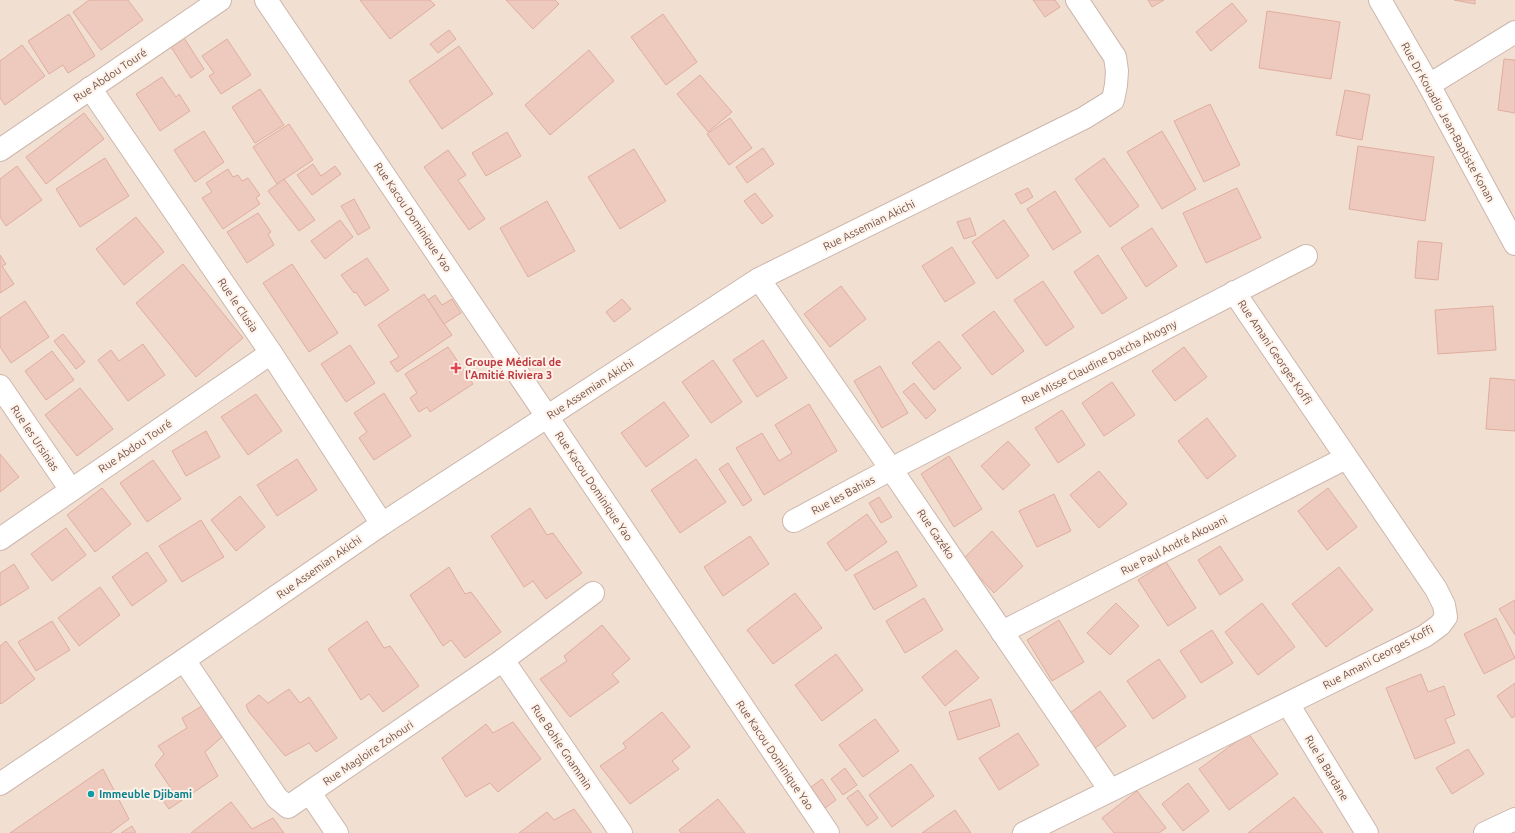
<svg xmlns="http://www.w3.org/2000/svg" width="1515" height="833" font-family="Ubuntu,sans-serif">
<style>
.residential{fill:#f1dfd2}
.building{fill:#eec9bd;stroke:#dfae9e}
.lines{fill:none;stroke-linecap:round;stroke-linejoin:round}
.minor-casing{stroke:#cdb7ad;stroke-width:24}
.minor{stroke:#fff;stroke-width:22}
.health-dot{fill:#e0444e;stroke:#fef2e9;stroke-width:1.5}
.culture-dot{fill:#0f9aa8;stroke:#fef2e9;stroke-width:1.5}
.labels{text-anchor:middle;dominant-baseline:central;stroke-width:4;stroke-linejoin:round;paint-order:stroke}
.street-label{font-size:11px;fill:#70534b;stroke:#fef2e9}
.health-label{font-size:11px;font-weight:bold;fill:#be3a42;stroke:#fef2e9;text-anchor:start}
.culture-label{font-size:11px;font-weight:bold;fill:#0d838f;stroke:#fef2e9;text-anchor:start}
</style>
<rect width="100%" height="100%" fill="#faeee3"/>
<!-- residential -->
<rect class="residential" x="0" y="0" width="1515" height="833"/>
<!-- building -->
<g class="building">
<path d="M 89,0 L 128,0 L 143,20 L 101,50 L 73,12 Z"/>
<path d="M 360,0 L 430,0 L 435,5 L 390,39 Z"/>
<path d="M 506,0 L 555,0 L 559,4 L 533,29 Z"/>
<path d="M 1033,0 L 1055,0 L 1060,7 L 1045,17 Z"/>
<path d="M 1148,0 L 1164,0 L 1152,7 Z"/>
<path d="M 1454,0 L 1475,0 L 1475,4 Z"/>
<path d="M 1232,3 L 1247,21 L 1211,51 L 1196,32 Z"/>
<path d="M 1267,11 L 1340,22 L 1331,79 L 1259,68 Z"/>
<path d="M 69,14 L 95,56 L 68,73 L 63,65 L 49,74 L 28,41 Z"/>
<path d="M 663,14 L 697,62 L 666,85 L 631,37 Z"/>
<path d="M 449,30 L 456,39 L 438,53 L 430,44 Z"/>
<path d="M 184,38 L 204,69 L 191,78 L 171,47 Z"/>
<path d="M 227,39 L 251,75 L 221,94 L 209,76 L 214,73 L 202,56 Z"/>
<path d="M 22,45 L 45,76 L 5,105 L 0,98 L 0,61 Z"/>
<path d="M 459,46 L 493,94 L 442,129 L 409,81 Z"/>
<path d="M 589,50 L 614,81 L 550,135 L 525,105 Z"/>
<path d="M 1504,59 L 1515,60 L 1515,113 L 1498,110 Z"/>
<path d="M 700,75 L 732,112 L 708,132 L 677,94 Z"/>
<path d="M 162,77 L 176,97 L 179,94 L 190,111 L 160,131 L 136,94 Z"/>
<path d="M 260,89 L 284,125 L 255,143 L 232,107 Z"/>
<path d="M 1345,90 L 1370,95 L 1362,140 L 1336,135 Z"/>
<path d="M 1210,104 L 1240,165 L 1204,182 L 1174,121 Z"/>
<path d="M 84,113 L 104,139 L 46,184 L 26,157 Z"/>
<path d="M 730,118 L 752,148 L 729,165 L 707,134 Z"/>
<path d="M 289,124 L 313,160 L 277,184 L 253,147 Z"/>
<path d="M 204,131 L 224,162 L 195,182 L 174,150 Z"/>
<path d="M 1162,131 L 1196,189 L 1162,209 L 1127,152 Z"/>
<path d="M 507,132 L 521,156 L 486,176 L 472,153 Z"/>
<path d="M 1358,146 L 1434,157 L 1425,221 L 1349,209 Z"/>
<path d="M 763,148 L 774,164 L 747,183 L 736,167 Z"/>
<path d="M 634,149 L 666,201 L 620,229 L 588,177 Z"/>
<path d="M 448,150 L 466,175 L 458,180 L 485,219 L 469,230 L 424,167 Z"/>
<path d="M 105,158 L 129,196 L 80,227 L 56,189 Z"/>
<path d="M 1104,158 L 1139,206 L 1110,227 L 1075,179 Z"/>
<path d="M 313,164 L 321,176 L 335,166 L 341,174 L 312,195 L 297,175 Z"/>
<path d="M 17,166 L 42,200 L 6,226 L 0,217 L 0,179 Z"/>
<path d="M 228,169 L 233,177 L 238,175 L 242,181 L 248,178 L 260,195 L 256,198 L 260,204 L 223,229 L 202,198 L 212,192 L 206,183 Z"/>
<path d="M 284,179 L 315,220 L 299,231 L 268,191 Z"/>
<path d="M 1028,188 L 1033,197 L 1021,204 L 1015,194 Z"/>
<path d="M 1237,188 L 1261,238 L 1206,263 L 1183,213 Z"/>
<path d="M 1055,191 L 1081,232 L 1053,250 L 1027,209 Z"/>
<path d="M 755,193 L 773,216 L 762,224 L 744,201 Z"/>
<path d="M 354,199 L 370,228 L 358,235 L 341,206 Z"/>
<path d="M 547,201 L 575,251 L 528,277 L 500,228 Z"/>
<path d="M 258,213 L 271,232 L 268,234 L 274,245 L 247,263 L 227,232 Z"/>
<path d="M 136,217 L 164,252 L 124,285 L 96,249 Z"/>
<path d="M 970,218 L 976,235 L 964,239 L 957,222 Z"/>
<path d="M 340,220 L 353,237 L 325,259 L 311,241 Z"/>
<path d="M 1004,220 L 1029,256 L 997,279 L 972,242 Z"/>
<path d="M 1152,228 L 1177,266 L 1146,287 L 1121,248 Z"/>
<path d="M 1418,241 L 1442,243 L 1438,280 L 1415,278 Z"/>
<path d="M 952,247 L 975,283 L 945,302 L 922,266 Z"/>
<path d="M 0,255 L 6,264 L 2,266 L 14,284 L 0,293 Z"/>
<path d="M 1098,255 L 1127,298 L 1102,314 L 1074,272 Z"/>
<path d="M 367,258 L 389,290 L 365,306 L 356,292 L 354,293 L 341,275 Z"/>
<path d="M 183,264 L 243,338 L 196,377 L 136,303 Z"/>
<path d="M 292,264 L 338,333 L 309,352 L 263,283 Z"/>
<path d="M 1043,281 L 1074,327 L 1046,346 L 1014,300 Z"/>
<path d="M 841,286 L 866,319 L 830,347 L 804,314 Z"/>
<path d="M 424,294 L 452,335 L 397,372 L 390,362 L 399,357 L 378,325 Z"/>
<path d="M 435,295 L 442,305 L 452,299 L 461,313 L 444,324 L 428,300 Z"/>
<path d="M 622,299 L 631,309 L 614,322 L 606,312 Z"/>
<path d="M 25,301 L 49,337 L 11,363 L 0,347 L 0,318 Z"/>
<path d="M 1493,306 L 1496,350 L 1438,354 L 1435,310 Z"/>
<path d="M 994,311 L 1024,351 L 992,375 L 962,335 Z"/>
<path d="M 63,334 L 85,362 L 76,369 L 54,341 Z"/>
<path d="M 763,340 L 787,378 L 757,397 L 733,360 Z"/>
<path d="M 939,341 L 961,368 L 934,390 L 912,363 Z"/>
<path d="M 143,344 L 165,375 L 128,401 L 98,360 L 111,350 L 119,361 Z"/>
<path d="M 350,345 L 375,383 L 346,402 L 321,364 Z"/>
<path d="M 448,347 L 473,384 L 430,412 L 427,407 L 419,412 L 410,398 L 417,393 L 405,374 Z"/>
<path d="M 1184,347 L 1207,377 L 1175,401 L 1152,371 Z"/>
<path d="M 52,351 L 74,380 L 46,400 L 25,371 Z"/>
<path d="M 713,360 L 742,402 L 711,423 L 682,382 Z"/>
<path d="M 880,366 L 908,413 L 882,428 L 854,381 Z"/>
<path d="M 1490,378 L 1515,380 L 1515,431 L 1486,429 Z"/>
<path d="M 1112,382 L 1135,415 L 1104,436 L 1082,403 Z"/>
<path d="M 914,383 L 936,410 L 926,419 L 903,392 Z"/>
<path d="M 80,388 L 113,429 L 77,456 L 45,415 Z"/>
<path d="M 384,393 L 411,436 L 374,460 L 359,438 L 367,432 L 354,413 Z"/>
<path d="M 256,394 L 282,431 L 248,455 L 221,417 Z"/>
<path d="M 664,402 L 689,436 L 646,467 L 621,433 Z"/>
<path d="M 809,404 L 837,451 L 764,495 L 736,448 L 762,433 L 779,461 L 792,453 L 775,425 Z"/>
<path d="M 1062,410 L 1085,445 L 1058,463 L 1035,428 Z"/>
<path d="M 1207,418 L 1236,456 L 1207,479 L 1178,441 Z"/>
<path d="M 206,431 L 220,457 L 186,476 L 172,451 Z"/>
<path d="M 1008,441 L 1030,465 L 1003,490 L 981,466 Z"/>
<path d="M 0,454 L 19,477 L 0,492 Z"/>
<path d="M 949,456 L 982,509 L 954,527 L 921,474 Z"/>
<path d="M 297,459 L 317,490 L 277,516 L 257,485 Z"/>
<path d="M 696,459 L 726,502 L 680,533 L 651,490 Z"/>
<path d="M 153,460 L 181,499 L 147,522 L 120,483 Z"/>
<path d="M 728,463 L 752,500 L 743,506 L 719,469 Z"/>
<path d="M 1099,471 L 1127,504 L 1099,528 L 1070,495 Z"/>
<path d="M 102,488 L 131,524 L 95,552 L 67,515 Z"/>
<path d="M 1328,488 L 1357,527 L 1327,550 L 1298,511 Z"/>
<path d="M 1054,494 L 1071,531 L 1037,547 L 1019,511 Z"/>
<path d="M 240,496 L 265,527 L 236,551 L 211,520 Z"/>
<path d="M 879,497 L 892,517 L 881,523 L 869,503 Z"/>
<path d="M 530,508 L 547,535 L 553,533 L 582,573 L 546,599 L 533,581 L 524,587 L 491,536 Z"/>
<path d="M 867,514 L 887,542 L 846,571 L 827,543 Z"/>
<path d="M 201,520 L 224,557 L 182,582 L 159,546 Z"/>
<path d="M 66,528 L 86,555 L 52,581 L 31,554 Z"/>
<path d="M 992,531 L 1023,566 L 994,593 L 963,559 Z"/>
<path d="M 750,536 L 769,564 L 723,596 L 704,567 Z"/>
<path d="M 1220,546 L 1243,580 L 1220,595 L 1198,560 Z"/>
<path d="M 897,551 L 917,586 L 874,610 L 854,575 Z"/>
<path d="M 147,552 L 167,581 L 132,606 L 112,577 Z"/>
<path d="M 1166,562 L 1196,608 L 1168,626 L 1138,580 Z"/>
<path d="M 14,564 L 29,588 L 0,606 L 0,573 Z"/>
<path d="M 449,567 L 465,594 L 471,592 L 501,632 L 465,658 L 451,640 L 443,646 L 410,595 Z"/>
<path d="M 1339,567 L 1373,610 L 1326,647 L 1292,604 Z"/>
<path d="M 100,587 L 120,615 L 79,646 L 58,618 Z"/>
<path d="M 795,593 L 822,628 L 773,664 L 747,630 Z"/>
<path d="M 924,598 L 943,630 L 905,653 L 886,621 Z"/>
<path d="M 1515,600 L 1515,635 L 1499,609 Z"/>
<path d="M 1116,603 L 1139,626 L 1110,655 L 1087,633 Z"/>
<path d="M 1262,603 L 1295,647 L 1258,675 L 1225,632 Z"/>
<path d="M 1496,618 L 1515,658 L 1484,674 L 1464,634 Z"/>
<path d="M 1059,620 L 1084,662 L 1052,681 L 1027,640 Z"/>
<path d="M 52,621 L 70,650 L 36,671 L 18,642 Z"/>
<path d="M 367,621 L 384,648 L 390,646 L 419,686 L 383,712 L 369,694 L 361,700 L 328,649 Z"/>
<path d="M 602,625 L 630,659 L 612,674 L 619,682 L 570,717 L 540,679 L 567,661 L 564,656 Z"/>
<path d="M 1212,630 L 1233,663 L 1201,683 L 1180,651 Z"/>
<path d="M 6,641 L 35,679 L 1,704 L 0,703 L 0,646 Z"/>
<path d="M 956,650 L 979,678 L 945,706 L 922,677 Z"/>
<path d="M 836,654 L 863,690 L 822,721 L 795,685 Z"/>
<path d="M 1159,659 L 1186,697 L 1153,719 L 1127,681 Z"/>
<path d="M 1421,674 L 1428,692 L 1444,686 L 1455,715 L 1445,719 L 1455,743 L 1415,759 L 1386,688 Z"/>
<path d="M 1515,683 L 1515,716 L 1512,718 L 1497,696 Z"/>
<path d="M 289,689 L 300,703 L 309,697 L 337,738 L 316,752 L 309,743 L 285,756 L 249,712 L 246,705 L 259,695 L 268,703 Z"/>
<path d="M 1100,691 L 1126,726 L 1095,748 L 1070,713 Z"/>
<path d="M 991,699 L 1000,726 L 958,740 L 949,712 Z"/>
<path d="M 202,706 L 222,737 L 205,752 L 218,776 L 169,809 L 161,798 L 172,790 L 155,765 L 164,754 L 158,746 L 187,728 L 182,718 Z"/>
<path d="M 662,712 L 690,747 L 672,761 L 679,769 L 630,804 L 600,766 L 626,748 L 623,743 Z"/>
<path d="M 875,719 L 899,751 L 863,777 L 839,745 Z"/>
<path d="M 513,722 L 541,759 L 498,792 L 490,783 L 466,797 L 442,758 L 486,724 L 493,733 Z"/>
<path d="M 1018,733 L 1039,765 L 999,790 L 979,758 Z"/>
<path d="M 1248,733 L 1278,774 L 1229,810 L 1199,769 Z"/>
<path d="M 1468,749 L 1484,774 L 1452,794 L 1436,768 Z"/>
<path d="M 911,764 L 934,796 L 892,827 L 869,795 Z"/>
<path d="M 845,768 L 857,785 L 843,795 L 831,779 Z"/>
<path d="M 103,769 L 129,819 L 110,833 L 10,833 Z"/>
<path d="M 822,779 L 836,800 L 825,808 L 811,787 Z"/>
<path d="M 1188,783 L 1209,811 L 1183,831 L 1162,804 Z"/>
<path d="M 858,790 L 878,818 L 867,826 L 847,798 Z"/>
<path d="M 1137,791 L 1166,828 L 1159,833 L 1114,833 L 1102,818 Z"/>
<path d="M 1294,797 L 1323,833 L 1248,833 Z"/>
<path d="M 718,799 L 745,833 L 681,833 L 679,830 Z"/>
<path d="M 231,802 L 252,829 L 273,818 L 284,833 L 191,833 Z"/>
<path d="M 574,809 L 592,833 L 519,833 L 547,812 L 554,820 Z"/>
<path d="M 955,810 L 971,833 L 922,833 Z"/>
<path d="M 132,826 L 136,833 L 121,833 Z"/>
</g>
<g class="lines">
<!-- minor casing -->
<g class="minor-casing">
<g id="minor">
<path d="M 266,0 L 828,833"/>
<path d="M 1380,0 L 1429,85 L 1515,244"/>
<path d="M 1429,85 L 1515,32"/>
<path d="M 90,88 L 271,353 L 382,524"/>
<path d="M 0,150 L 220,0"/>
<path d="M 759,279 L 891,469 L 1110,790"/>
<path d="M 0,386 L 71,490"/>
<path d="M 794,521 L 891,469 L 1306,256"/>
<path d="M 0,539 L 271,353"/>
<path d="M 1002,632 L 1346,458"/>
<path d="M 184,660 L 277,798 L 288,807 L 503,660 L 593,593"/>
<path d="M 503,660 L 621,833"/>
<path d="M 1288,704 L 1367,833"/>
<path d="M 0,784 L 184,660 L 382,524 L 759,279 L 1084,118 L 1113,100 L 1116,85 L 1117,71 L 1115,57 L 1077,0"/>
<path d="M 310,793 L 337,833"/>
<path d="M 1024,833 L 1425,636 L 1440,625 L 1446,617 L 1444,605 L 1436,589 L 1234,292"/>
<path d="M 1485,833 L 1515,819"/>
</g>
</g>
<!-- minor -->
<use href="#minor" class="minor"/>
</g>
<!-- markers -->
<path class="health-dot" d="M454 362h4v4h4v4h-4v4h-4v-4h-4v-4h4z"/>
<circle class="culture-dot" cx="91" cy="794" r="4"/>
<g class="labels">
<!-- street labels -->
<g class="street-label">
<text transform="translate(110 75) rotate(-34)">Rue Abdou Touré</text>
<text transform="translate(1448 122) rotate(61)">Rue Dr Kouadio Jean-Baptiste Konan</text>
<text transform="translate(413 217) rotate(56)">Rue Kacou Dominique Yao</text>
<text transform="translate(869 225) rotate(-26)">Rue Assemian Akichi</text>
<text transform="translate(238 305) rotate(56)">Rue le Clusia</text>
<text transform="translate(1275 352) rotate(56)">Rue Amani Georges Koffi</text>
<text transform="translate(1099 362) rotate(-27)">Rue Misse Claudine Datcha Ahogny</text>
<text transform="translate(590 389) rotate(-33)">Rue Assemian Akichi</text>
<text transform="translate(35 438) rotate(56)">Rue les Ursinias</text>
<text transform="translate(135 446) rotate(-34)">Rue Abdou Touré</text>
<text transform="translate(594 486) rotate(56)">Rue Kacou Dominique Yao</text>
<text transform="translate(843 495) rotate(-28)">Rue les Bahias</text>
<text transform="translate(936 534) rotate(56)">Rue Gazéko</text>
<text transform="translate(1174 545) rotate(-27)">Rue Paul André Akouani</text>
<text transform="translate(319 567) rotate(-35)">Rue Assemian Akichi</text>
<text transform="translate(1378 657) rotate(-28)">Rue Amani Georges Koffi</text>
<text transform="translate(562 747) rotate(56)">Rue Bohie Gnammin</text>
<text transform="translate(368 753) rotate(-34)">Rue Magloire Zohouri</text>
<text transform="translate(775 755) rotate(56)">Rue Kacou Dominique Yao</text>
<text transform="translate(1327 768) rotate(59)">Rue la Bardane</text>
</g>
<!-- health labels -->
<g class="health-label">
<text x="465" y="362">Groupe Médical de<tspan x="465" dy="13">l'Amitié Riviera 3</tspan></text>
</g>
<!-- culture labels -->
<g class="culture-label">
<text x="99" y="794">Immeuble Djibami</text>
</g>
</g>
</svg>
